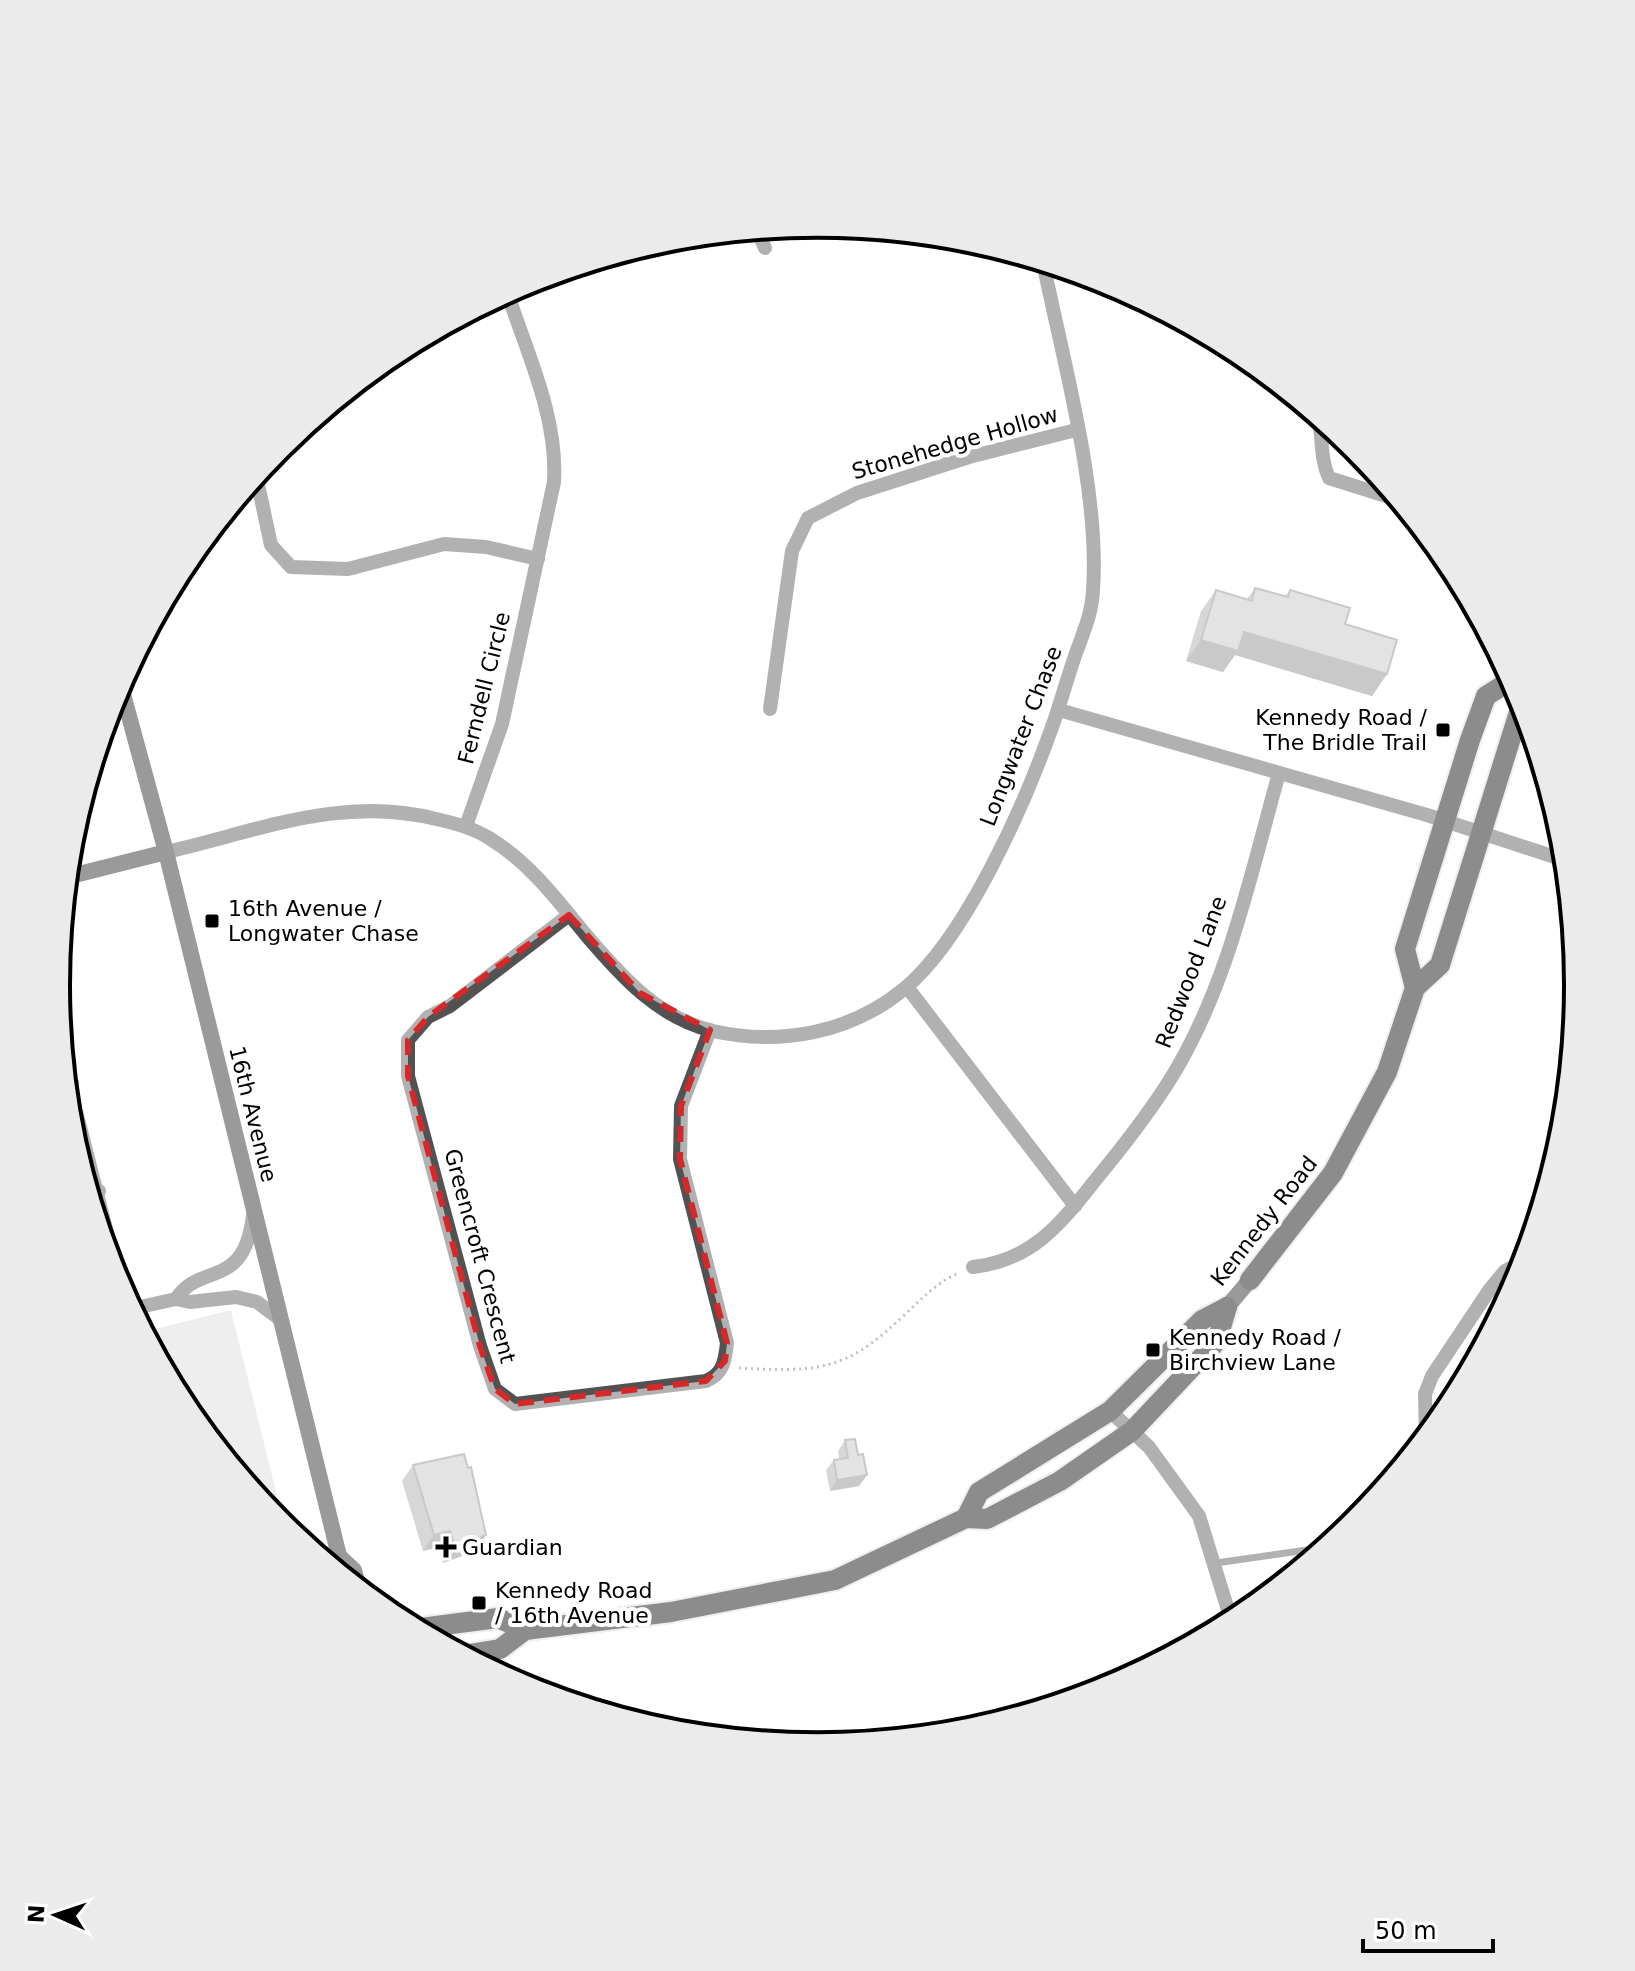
<svg xmlns="http://www.w3.org/2000/svg" width="1635" height="1971" font-family="'DejaVu Sans',sans-serif">
<style>
.green{fill:#d9d9d9}
.lines{fill:none;stroke-linecap:round;stroke-linejoin:round}
.primary-casing{stroke:#dbdbdb;stroke-width:24}
.path{stroke:#747474;stroke-width:3;stroke-dasharray:2 4;stroke-linecap:butt}
.lane{stroke:#525252;stroke-width:7}
.street{stroke:#525252;stroke-width:14}
.secondary{stroke:#1f1f1f;stroke-width:16}
.primary{stroke:#000;stroke-width:20}
.wall{fill:#a7a7a7}
.shaded-wall{fill:#888}
.building{fill:#c2c2c2;stroke:#888;stroke-width:2}
.marked{fill:none;stroke:#d62828;stroke-width:6;stroke-dasharray:16 10;stroke-linejoin:round}
.poi-dot{fill:#000;stroke:#fff;stroke-width:3}
.labels{text-anchor:middle;dominant-baseline:central;stroke-width:8;stroke-linejoin:round;paint-order:stroke}
.street-label{font-size:22px;fill:#000;stroke:#fff}
.poi-label{font-size:22px;fill:#000;stroke:#fff;text-anchor:start}
.rim{fill:none;stroke:#000;stroke-width:4}
</style>
<rect width="100%" height="100%" fill="#fff"/>
<!-- green -->
<path class="green" d="M 231,1310 L 285,1528 L 184,1408 L 143,1332 Z"/>
<g class="lines">
<!-- primary casing -->
<g class="primary-casing">
<g id="primary">
<path d="M 1415,988 L 1405,949 L 1470,740 L 1486,696 L 1513,679"/>
<path d="M 1250,1280 L 1333,1173 L 1387,1072 L 1415,988 L 1440,965 L 1520,709 L 1511,682"/>
<path d="M 966,1518 L 979,1492 L 1110,1411 L 1202,1320 L 1227,1307"/>
<path d="M 413,1629 L 498,1618 L 525,1630"/>
<path d="M 463,1655 L 500,1649 L 525,1630 L 671,1612 L 835,1580 L 966,1518 L 987,1519 L 1060,1481 L 1132,1431 L 1217,1341 L 1227,1307"/>
</g>
</g>
<!-- path -->
<path class="path" d="M 739,1368 C 815,1372 845,1372 901,1318 C 920,1301 935,1283 959,1273"/>
<!-- lane -->
<g class="lane">
<path d="M 62,1042 L 129,1305"/>
<path d="M 1216,1563 L 1328,1547"/>
</g>
<!-- street -->
<g class="street">
<path d="M 757,230 L 765,248"/>
<path d="M 1318,416 C 1323,437 1320,459 1329,478 L 1399,500"/>
<path d="M 256,475 L 271,545 L 291,567 L 348,569 L 444,544 L 486,547 L 538,559"/>
<path d="M 770,709 L 792,551 L 808,518 L 857,493 L 969,457 L 1076,430"/>
<path d="M 1059,710 L 1427,815 L 1567,861"/>
<path d="M 466,826 L 502,724 L 554,482 C 558,417 527,353 507,292"/>
<path d="M 166,852 C 259,831 340,795 436,819 C 455,823 473,828 489,838 C 529,862 557,900 586,935 C 621,976 658,1018 713,1031 C 780,1046 851,1033 904,989 C 964,940 1022,810 1048,738 C 1059,710 1066,681 1076,653 C 1084,631 1092,613 1093,590 C 1100,491 1063,361 1043,262"/>
<path d="M 569,915 L 450,1006 L 428,1017 L 408,1040 L 408,1076 L 480,1346 L 495,1389 L 515,1404 L 706,1381 C 723,1374 725,1361 727,1343 L 680,1159 L 681,1106 L 710,1030"/>
<path d="M 907,987 L 1075,1206"/>
<path d="M 66,1085 L 72,1083"/>
<path d="M 89,1194 L 99,1191"/>
<path d="M 973,1267 C 1034,1260 1061,1223 1097,1178 C 1121,1149 1145,1118 1166,1086 C 1226,994 1250,877 1279,773"/>
<path d="M 176,1299 C 201,1261 244,1291 253,1215"/>
<path d="M 131,1309 L 176,1299 L 190,1302 L 236,1297 L 257,1302 L 281,1320"/>
<path d="M 1110,1411 L 1149,1447 L 1199,1516 L 1232,1623"/>
<path d="M 1426,1438 L 1425,1394 L 1432,1376 L 1490,1289 L 1505,1271 L 1526,1260"/>
</g>
<!-- secondary -->
<g class="secondary">
<path d="M 120,683 L 166,852 L 339,1556 L 354,1570 L 359,1589"/>
<path d="M 67,877 L 166,852"/>
<path d="M 1227,1307 L 1250,1280"/>
</g>
<!-- primary -->
<use href="#primary" class="primary"/>
</g>
<!-- wall -->
<g class="wall">
<path d="M 1255,588 L 1285,597 L 1290,590 L 1345,624 L 1387,674 L 1372,696 L 1235,655 L 1223,672 L 1186,661 L 1201,611 L 1216,590 L 1247,599 Z"/>
<path d="M 845,1440 L 858,1455 L 867,1475 L 859,1486 L 830,1491 L 826,1470 L 834,1460 L 839,1459 L 838,1451 Z"/>
<path d="M 413,1465 L 486,1535 L 475,1551 L 443,1563 L 439,1547 L 423,1551 L 402,1481 Z"/>
</g>
<!-- shaded-wall -->
<g class="shaded-wall">
<path d="M 1244,632 L 1387,674 L 1372,696 L 1235,655 L 1223,672 L 1186,661 L 1201,640 Z"/>
<path d="M 867,1475 L 859,1486 L 830,1491 L 837,1480 Z"/>
<path d="M 450,1531 L 439,1547 L 423,1551 L 434,1535 Z"/>
<path d="M 486,1535 L 475,1551 L 443,1563 L 455,1547 Z"/>
</g>
<!-- building -->
<g class="building">
<path d="M 1255,588 L 1288,597 L 1290,590 L 1350,608 L 1345,624 L 1397,640 L 1387,674 L 1244,632 L 1238,651 L 1201,640 L 1216,590 L 1252,601 Z"/>
<path d="M 855,1439 L 858,1455 L 863,1454 L 867,1475 L 837,1480 L 834,1460 L 848,1458 L 845,1440 Z"/>
<path d="M 464,1454 L 468,1468 L 471,1467 L 486,1535 L 455,1547 L 450,1531 L 434,1535 L 413,1465 Z"/>
</g>
<!-- marked area -->
<path d="M0 0H1635V1971H0ZM 569,915 L 640,993 L 710,1030 L 681,1106 L 680,1159 L 727,1343 L 725,1361 L 706,1381 L 515,1404 L 495,1389 L 480,1346 L 408,1076 L 408,1040 L 428,1017 Z" fill="#fff" fill-opacity=".55" fill-rule="evenodd"/>
<path class="marked" d="M 569,915 L 640,993 L 710,1030 L 681,1106 L 680,1159 L 727,1343 L 725,1361 L 706,1381 L 515,1404 L 495,1389 L 480,1346 L 408,1076 L 408,1040 L 428,1017 Z"/>
<!-- markers -->
<g class="poi-dot">
<rect x="1435" y="722" width="16" height="16" rx="4"/>
<rect x="204" y="913" width="16" height="16" rx="4"/>
<rect x="1145" y="1342" width="16" height="16" rx="4"/>
<path d="M442 1535h8v8h8v8h-8v8h-8v-8h-8v-8h8z"/>
<rect x="471" y="1595" width="16" height="16" rx="4"/>
</g>
<g class="labels">
<!-- street labels -->
<g class="street-label">
<text transform="translate(955 443) rotate(-16)">Stonehedge Hollow</text>
<text transform="translate(484 688) rotate(-76)">Ferndell Circle</text>
<text transform="translate(1021 736) rotate(-69)">Longwater Chase</text>
<text transform="translate(1191 972) rotate(-69)">Redwood Lane</text>
<text transform="translate(253 1114) rotate(76)">16th Avenue</text>
<text transform="translate(1264 1221) rotate(-52)">Kennedy Road</text>
<text transform="translate(480 1256) rotate(75)">Greencroft Crescent</text>
</g>
<!-- poi labels -->
<g class="poi-label">
<text x="1427" y="717" text-anchor="end">Kennedy Road /<tspan x="1427" dy="25">The Bridle Trail</tspan></text>
<text x="228" y="908">16th Avenue /<tspan x="228" dy="25">Longwater Chase</tspan></text>
<text x="1169" y="1337">Kennedy Road /<tspan x="1169" dy="25">Birchview Lane</tspan></text>
<text x="462" y="1547">Guardian</text>
<text x="495" y="1590">Kennedy Road<tspan x="495" dy="25">/ 16th Avenue</tspan></text>
</g>
</g>
<!-- crop -->
<path d="M0 0H1635V1971H0ZM70 985a747 747 0 1 1 1494 0a747 747 0 1 1-1494 0Z" fill="#ebebeb" fill-rule="evenodd"/>
<path class="rim" d="M70 985a747 747 0 1 1 1494 0a747 747 0 1 1-1494 0Z"/>
<!-- north arrow -->
<g transform="translate(56 1915) rotate(273)" stroke="#ffffff" stroke-width="6" paint-order="stroke">
<path d="M0-6L14 30L0 20L-14 30Z" fill="#000000"/>
<text y="-12" font-size="22" font-weight="bold" text-anchor="middle" fill="#000000">N</text>
</g>
<!-- scale -->
<path d="M1363 1939v12h130v-12" fill="none" stroke="#000000" stroke-width="4"/>
<text x="1375" y="1939" font-size="24" fill="#000000" stroke="#ffffff" stroke-width="6" paint-order="stroke">50 m</text>
</svg>
